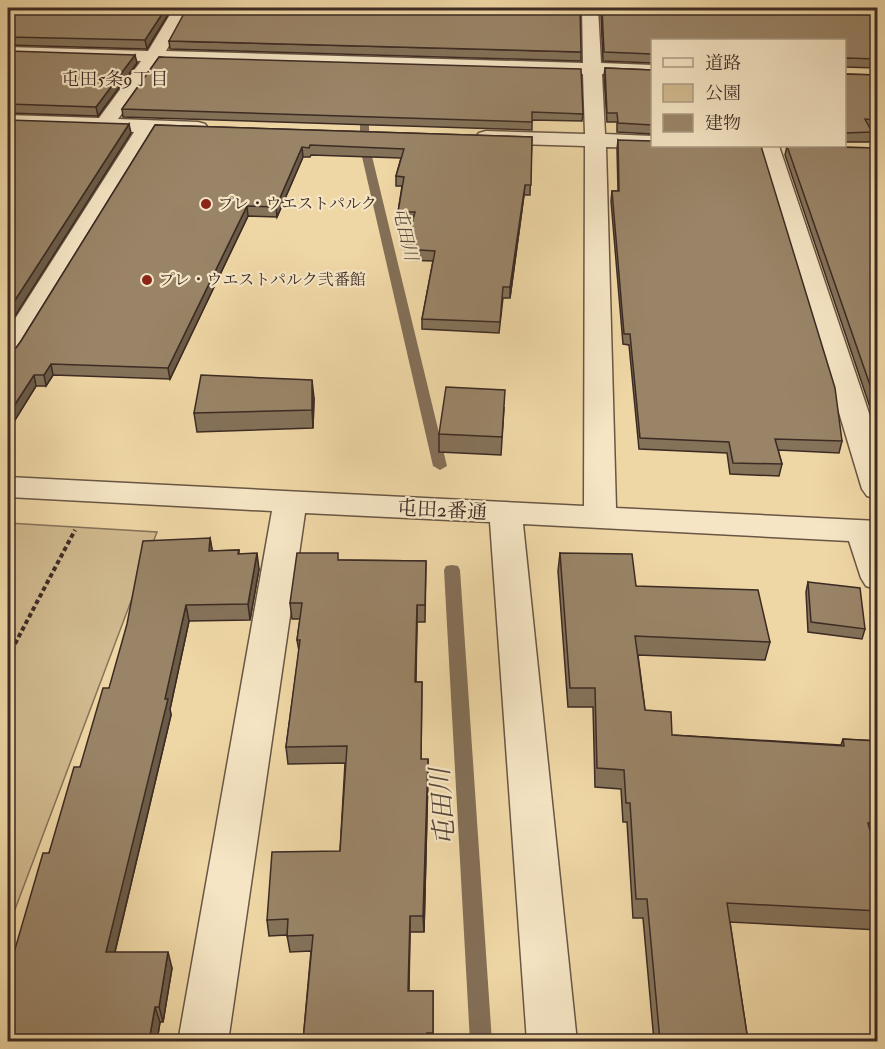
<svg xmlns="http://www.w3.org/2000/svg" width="885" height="1049" font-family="'IM FELL Double Pica','Noto Serif JP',serif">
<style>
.green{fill:#d1ba8f;stroke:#86725a;stroke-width:1.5}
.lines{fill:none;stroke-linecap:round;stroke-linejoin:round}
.stream{fill:#836f57;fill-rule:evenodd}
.minor-casing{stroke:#695644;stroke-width:3}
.path{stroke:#3c2b24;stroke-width:4;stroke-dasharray:4.5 3;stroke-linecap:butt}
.minor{fill:#f5e5c4;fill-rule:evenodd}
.wall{fill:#847259;stroke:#3c2b24;stroke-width:1.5}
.shaded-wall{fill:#6b5c48;stroke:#3c2b24;stroke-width:1.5}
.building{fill:#998467;stroke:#3c2b24;stroke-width:1.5}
.poi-dot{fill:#8f2418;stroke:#f5e5c4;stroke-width:2}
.labels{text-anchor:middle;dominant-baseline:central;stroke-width:4.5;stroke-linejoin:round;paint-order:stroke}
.far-poi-label{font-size:16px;fill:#3c2b24;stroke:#f5e5c4;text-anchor:start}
.far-neighbourhood-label{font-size:18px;fill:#3c2b24;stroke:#f5e5c4}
.far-water-label{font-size:18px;font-style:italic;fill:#5a4839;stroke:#f5e5c4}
.street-label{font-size:20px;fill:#3c2b24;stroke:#f5e5c4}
.near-water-label{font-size:26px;font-style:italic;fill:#5a4839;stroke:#f5e5c4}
</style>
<rect width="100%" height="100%" fill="#efd7a5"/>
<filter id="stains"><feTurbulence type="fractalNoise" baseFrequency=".00333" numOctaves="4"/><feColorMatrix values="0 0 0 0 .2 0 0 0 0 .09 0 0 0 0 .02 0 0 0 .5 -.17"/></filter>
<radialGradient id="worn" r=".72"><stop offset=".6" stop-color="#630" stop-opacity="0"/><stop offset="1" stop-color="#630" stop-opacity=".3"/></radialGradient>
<!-- green -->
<path class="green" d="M 8,523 L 157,532 L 8,928 Z"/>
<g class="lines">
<!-- stream -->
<g class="stream">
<path d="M 364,102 L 368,105 L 370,148 L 447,466 L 440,470 L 433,466 L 360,148 L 360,105 Z"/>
<path d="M 452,565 L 458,566 L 460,570 L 492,1042 L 470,1042 L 444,570 L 446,566 Z"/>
</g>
<!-- minor casing -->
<g class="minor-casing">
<g id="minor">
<path d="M 174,8 L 190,8 L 166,51 L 583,63 L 582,8 L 598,8 L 601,63 L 652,65 L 652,76 L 602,74 L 605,134 L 652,136 L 652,146 L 660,146 L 652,148 L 606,147 L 616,508 L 878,521 L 878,590 L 866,586 L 861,578 L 849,541 L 523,524 L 577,1042 L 527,1042 L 490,522 L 305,513 L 228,1042 L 178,1042 L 272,511 L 8,497 L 8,477 L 584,506 L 585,146 L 486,143 L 479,141 L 476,137 L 479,133 L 486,131 L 585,134 L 583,74 L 159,62 L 118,119 L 198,122 L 205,124 L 208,128 L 205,132 L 154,132 L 22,351 L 18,357 L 8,359 L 8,330 L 134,132 L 8,127 L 8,115 L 99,118 L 141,61 L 8,57 L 8,47 L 148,51 Z"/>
<path d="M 759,146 L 779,146 L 878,440 L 878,499 L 867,496 L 862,489 Z"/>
</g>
</g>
<!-- path -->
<path class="path" d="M 8,657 L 75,530"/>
<!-- minor -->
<use href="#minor" class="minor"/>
</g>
<!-- wall -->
<g class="wall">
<path d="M 8,8 L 172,8 L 147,49 L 8,45 Z"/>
<path d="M 602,8 L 878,15 L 878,68 L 844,67 L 844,40 L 652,40 L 652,63 L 603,61 L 601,16 Z"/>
<path d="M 818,8 L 878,8 L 878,9 Z"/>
<path d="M 169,41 L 581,52 L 581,61 L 170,49 Z"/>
<path d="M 8,51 L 137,63 L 98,116 L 8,113 Z"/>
<path d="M 159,57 L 583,114 L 582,121 L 532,120 L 532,130 L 123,117 L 122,109 Z"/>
<path d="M 605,68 L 652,70 L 652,136 L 652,134 L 617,132 L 617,122 L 607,122 L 604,76 Z"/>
<path d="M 844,74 L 878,75 L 878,129 L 870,129 L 872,132 L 870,142 L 844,142 Z"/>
<path d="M 155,125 L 532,137 L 530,195 L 524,195 L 510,298 L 503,298 L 499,333 L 422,329 L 422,319 L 433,261 L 405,260 L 405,249 L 412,222 L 398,222 L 398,212 L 402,186 L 396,186 L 396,176 L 401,158 L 311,155 L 310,157 L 303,157 L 277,217 L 248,216 L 170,379 L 53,375 L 46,386 L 36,386 L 15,420 L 8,420 L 8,349 L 16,348 L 21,341 Z"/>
<path d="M 618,140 L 842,441 L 839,453 L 778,450 L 782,464 L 779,476 L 730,474 L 727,453 L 639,449 L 629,345 L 623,344 L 611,201 L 612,191 L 618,191 L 617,149 Z"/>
<path d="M 787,146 L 878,148 L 878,431 L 785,155 Z"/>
<path d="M 314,398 L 313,428 L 197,432 L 194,413 Z"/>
<path d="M 504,408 L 501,455 L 439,452 L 439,434 Z"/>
<path d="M 210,538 L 212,551 L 239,550 L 239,554 L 259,569 L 250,620 L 189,621 L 170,709 L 171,715 L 115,952 L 172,968 L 163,1022 L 160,1022 L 157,1041 L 8,1041 L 49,853 L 80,767 Z"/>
<path d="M 560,553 L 636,586 L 770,642 L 765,660 L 638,655 L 645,710 L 672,735 L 841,745 L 843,739 L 878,741 L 878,842 L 873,842 L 878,861 L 878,930 L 730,922 L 748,1041 L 654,1041 L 643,918 L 633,918 L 627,822 L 623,822 L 621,789 L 595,787 L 593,707 L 568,707 L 558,571 Z"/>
<path d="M 339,560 L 426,561 L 425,622 L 417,622 L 416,682 L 422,682 L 421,759 L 428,775 L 424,932 L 410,932 L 409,991 L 433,991 L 433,1041 L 303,1041 L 311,951 L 290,952 L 287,935 L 269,936 L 267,920 L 340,851 L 345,763 L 288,764 L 286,747 L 299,651 L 297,640 L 300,619 L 292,619 L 290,603 Z"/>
<path d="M 808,582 L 865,629 L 862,639 L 808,632 L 806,592 Z"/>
</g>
<!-- shaded-wall -->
<g class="shaded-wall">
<path d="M 166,8 L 172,8 L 147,49 L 145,40 Z"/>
<path d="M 135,55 L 137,63 L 98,116 L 96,107 Z"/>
<path d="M 129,124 L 131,133 L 8,327 L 8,311 Z"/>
<path d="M 302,147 L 303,157 L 277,217 L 276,207 Z"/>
<path d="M 525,185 L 524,195 L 510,298 L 510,287 Z"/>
<path d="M 247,206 L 248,216 L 170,379 L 168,368 Z"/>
<path d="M 51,364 L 53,375 L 46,386 L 44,375 Z"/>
<path d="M 34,375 L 36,386 L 15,420 L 12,409 Z"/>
<path d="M 312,380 L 314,398 L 313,428 L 312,410 Z"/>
<path d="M 210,538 L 213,554 L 209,551 Z"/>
<path d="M 257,553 L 259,569 L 250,620 L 248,604 Z"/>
<path d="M 186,605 L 189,621 L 170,709 L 171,715 L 111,968 L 106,952 Z"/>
<path d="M 417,605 L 417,622 L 415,699 L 415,682 Z"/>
<path d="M 428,759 L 428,775 L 424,932 L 423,916 Z"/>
<path d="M 410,916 L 410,932 L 408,1007 L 408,991 Z"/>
<path d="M 168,952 L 172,968 L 163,1022 L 159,1007 Z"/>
<path d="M 155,1007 L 160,1022 L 157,1041 L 149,1041 Z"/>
</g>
<!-- building -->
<g class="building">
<path d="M 8,8 L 166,8 L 145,40 L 8,37 Z"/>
<path d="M 187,8 L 580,8 L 581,52 L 169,41 Z"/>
<path d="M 602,8 L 878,15 L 878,59 L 846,58 L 844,60 L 844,40 L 652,40 L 652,54 L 604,52 Z"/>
<path d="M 8,51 L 135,55 L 96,107 L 8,104 Z"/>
<path d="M 159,57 L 581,69 L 583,114 L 532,112 L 532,122 L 122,109 Z"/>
<path d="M 605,68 L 652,70 L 652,125 L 618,123 L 617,113 L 607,113 Z"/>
<path d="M 844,74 L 878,75 L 878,120 L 865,119 L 872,132 L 844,133 Z"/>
<path d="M 8,120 L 129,124 L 8,311 Z"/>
<path d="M 155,125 L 532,137 L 531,185 L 525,185 L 510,287 L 503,287 L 500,322 L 422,319 L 435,251 L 405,249 L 415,212 L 398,212 L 404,177 L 396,176 L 404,149 L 310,145 L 309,148 L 302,147 L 276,207 L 247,206 L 168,368 L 51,364 L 44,375 L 34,375 L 12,409 L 8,409 L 8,349 L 16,348 L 21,341 Z"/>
<path d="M 618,140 L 652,141 L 652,146 L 761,146 L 835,388 L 842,441 L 775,439 L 782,464 L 733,463 L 729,442 L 640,438 L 630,334 L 624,334 L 612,191 L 619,191 Z"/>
<path d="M 787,146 L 878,148 L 878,408 Z"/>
<path d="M 201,375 L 312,380 L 312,410 L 194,413 Z"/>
<path d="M 446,387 L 505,390 L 502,437 L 439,434 Z"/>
<path d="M 210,538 L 209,551 L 239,550 L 238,554 L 257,553 L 248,604 L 186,605 L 165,699 L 168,699 L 106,952 L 168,952 L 159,1007 L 155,1007 L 149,1041 L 8,1041 L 8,973 L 43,853 L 49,853 L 74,767 L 80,767 L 103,688 L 109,688 L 127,624 L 143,541 Z"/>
<path d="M 297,553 L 338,553 L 338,560 L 426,561 L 425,605 L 417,605 L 415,682 L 422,682 L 421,759 L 428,759 L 423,916 L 410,916 L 408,991 L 433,991 L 433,1033 L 427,1033 L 427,1041 L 303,1041 L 313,935 L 287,936 L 288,919 L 267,920 L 272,852 L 340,851 L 347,746 L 286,747 L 300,640 L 297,640 L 302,603 L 290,603 Z"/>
<path d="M 560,553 L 632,554 L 636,586 L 758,590 L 770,642 L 635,636 L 645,710 L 671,712 L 672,735 L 844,746 L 843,739 L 878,741 L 878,823 L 868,823 L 878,861 L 878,911 L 727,903 L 748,1041 L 660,1041 L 647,899 L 636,899 L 630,803 L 626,803 L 624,770 L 597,768 L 595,688 L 570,688 Z"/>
<path d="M 808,582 L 860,588 L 865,629 L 811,622 Z"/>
</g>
<!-- markers -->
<g class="poi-dot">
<circle cx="206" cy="204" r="6"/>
<circle cx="147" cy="280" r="6"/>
</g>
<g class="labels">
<!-- far-poi labels -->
<g class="far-poi-label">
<text x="218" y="204">プレ・ウエストパルク</text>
<text x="159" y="280">プレ・ウエストパルク弐番館</text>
</g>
<!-- far-neighbourhood labels -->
<g class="far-neighbourhood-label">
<text x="115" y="79">屯田5条9丁目</text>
</g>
<!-- far-water labels -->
<g class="far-water-label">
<text transform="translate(405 234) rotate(77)">屯田川</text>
</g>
<!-- street labels -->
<g class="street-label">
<text transform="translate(442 510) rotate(3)">屯田2番通</text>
</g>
<!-- near-water labels -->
<g class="near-water-label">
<text transform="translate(443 807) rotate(-94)">屯田川</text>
</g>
</g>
<!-- margin -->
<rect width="885" height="1049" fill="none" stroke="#efd7a5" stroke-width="30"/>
<rect x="9" y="9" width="867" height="1031" fill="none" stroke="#3c2b24" stroke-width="3"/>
<rect x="15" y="15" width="855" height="1019" fill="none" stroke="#3c2b24" stroke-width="1.5"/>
<!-- legend -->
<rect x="651" y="39" width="195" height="108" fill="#f5e5c4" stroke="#ab9b84" stroke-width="1.5"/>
<rect x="663" y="58" width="30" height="9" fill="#f5e5c4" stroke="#ab9b84" stroke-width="1.5"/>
<text x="705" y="69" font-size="18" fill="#3c2b24">道路</text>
<rect x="663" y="84" width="30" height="18" fill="#d1ba8f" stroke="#ab9b84" stroke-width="1.5"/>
<text x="705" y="99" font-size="18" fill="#3c2b24">公園</text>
<rect x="663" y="114" width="30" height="18" fill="#998467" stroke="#ab9b84" stroke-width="1.5"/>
<text x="705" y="129" font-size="18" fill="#3c2b24">建物</text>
<rect width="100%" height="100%" filter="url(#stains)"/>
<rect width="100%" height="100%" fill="url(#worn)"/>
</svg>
